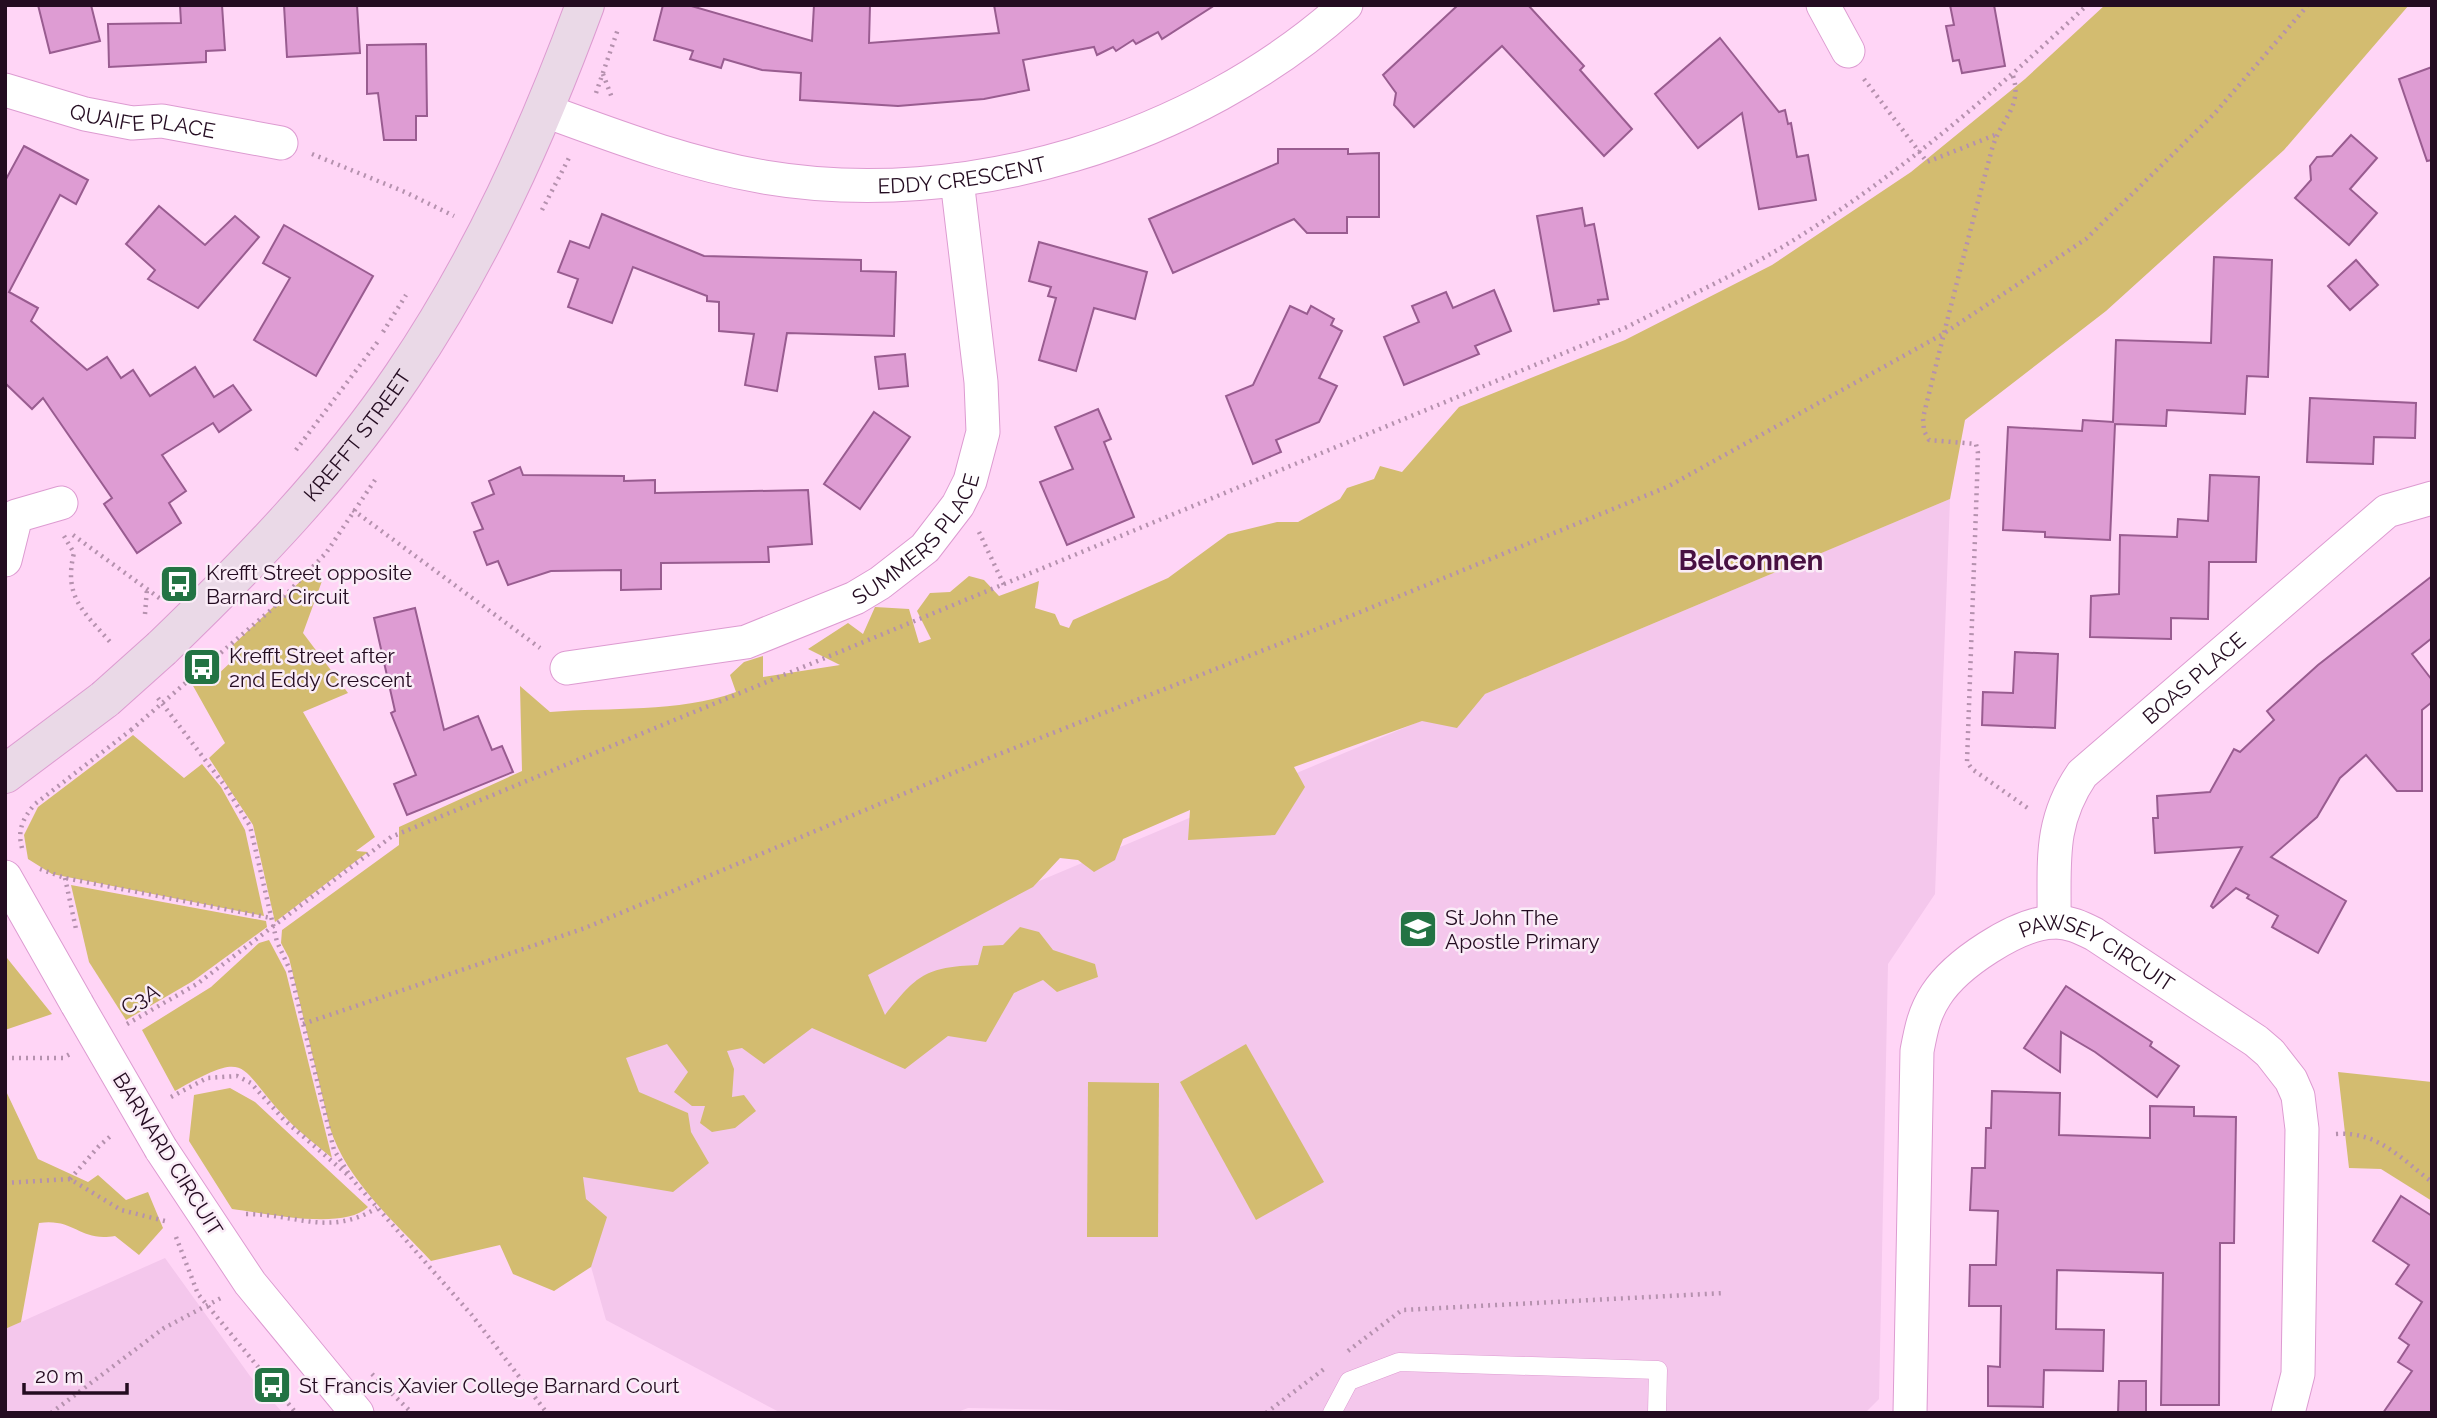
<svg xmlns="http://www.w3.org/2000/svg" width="2437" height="1418" font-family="Raleway,sans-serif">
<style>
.built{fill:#f4c7ec}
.green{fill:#d3bc70}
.building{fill:#de9cd3;stroke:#995c90;stroke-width:2}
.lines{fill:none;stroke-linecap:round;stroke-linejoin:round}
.lane-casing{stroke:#dd9bd1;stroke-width:19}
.street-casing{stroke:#dd9bd1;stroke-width:35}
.secondary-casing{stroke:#dd9bd1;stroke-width:40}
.path{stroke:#b591ae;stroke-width:4.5;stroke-dasharray:2 5;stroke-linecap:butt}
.lane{stroke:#fff;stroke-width:18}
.street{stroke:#fff;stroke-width:33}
.secondary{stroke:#ead9e7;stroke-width:38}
.street-bridge-casing{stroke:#dd9bd1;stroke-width:35;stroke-linecap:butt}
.secondary-bridge-casing{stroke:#dd9bd1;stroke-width:40;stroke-linecap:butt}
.path-bridge{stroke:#b591ae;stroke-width:4.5;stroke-dasharray:2 5;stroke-linecap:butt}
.street-bridge{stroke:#fff;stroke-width:33}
.secondary-bridge{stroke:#ead9e7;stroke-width:38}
.labels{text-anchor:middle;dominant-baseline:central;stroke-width:5;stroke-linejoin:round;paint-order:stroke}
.street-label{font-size:21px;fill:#240c21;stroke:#faecf7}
.poi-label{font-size:21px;fill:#240c21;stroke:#faecf7;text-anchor:start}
.district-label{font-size:28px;font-weight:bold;fill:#481042;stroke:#faecf7}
</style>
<rect width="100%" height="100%" fill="#ffd5f6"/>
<!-- built -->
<g class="built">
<path d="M 1950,499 L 1935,894 L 1888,964 L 1879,1399 L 1865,1413 L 1226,1413 L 968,1408 L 955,1413 L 781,1413 L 606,1320 L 534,1064 L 729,1011 Z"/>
<path d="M 165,1258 L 250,1376 L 283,1413 L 5,1413 L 5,1329 Z"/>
</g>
<!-- green -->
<g class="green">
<path d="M 2105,5 L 2409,5 L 2284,150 L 2106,311 L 1965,420 L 1950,499 L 1485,694 L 1457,728 L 1422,721 L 1294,767 L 1305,787 L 1275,835 L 1188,840 L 1190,810 L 1123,839 L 1115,860 L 1094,872 L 1078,860 L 1060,858 L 1033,887 L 868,975 L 885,1015 C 917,975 925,967 978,965 L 983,946 L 1003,945 L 1020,927 L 1039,932 L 1053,950 L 1095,964 L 1098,977 L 1057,992 L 1043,980 L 1014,993 L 986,1042 L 948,1036 L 905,1069 L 812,1028 L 764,1064 L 742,1048 L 727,1051 L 734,1069 L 732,1097 L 744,1095 L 756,1111 L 735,1128 L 712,1132 L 700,1123 L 705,1106 L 692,1106 L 674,1092 L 688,1072 L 667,1044 L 626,1058 L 639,1092 L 688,1113 L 691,1132 L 709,1163 L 673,1192 L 583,1177 L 586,1199 L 607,1217 L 591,1267 L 554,1291 L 513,1274 L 500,1245 L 431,1261 C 393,1220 347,1181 330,1128 L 289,958 L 281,943 L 282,930 L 399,845 L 399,827 L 522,771 L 520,686 L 550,712 C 610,707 678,713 736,692 L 730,675 L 744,662 L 763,656 L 763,677 L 840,665 L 808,649 L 848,623 L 863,634 L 875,607 L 909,609 L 919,643 L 931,639 L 917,611 L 930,593 L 950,592 L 969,576 L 984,580 L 999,596 L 1039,581 L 1035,608 L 1055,614 L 1060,625 L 1069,628 L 1073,620 L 1168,578 L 1228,534 L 1277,522 L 1298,522 L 1340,499 L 1347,488 L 1374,479 L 1380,466 L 1402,472 L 1459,407 L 1625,340 L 1772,265 L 1911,172 L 2025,79 Z"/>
<path d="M 307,575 L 322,581 L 303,633 L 348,693 L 303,712 L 375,837 L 356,851 L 368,852 L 275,922 L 253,825 L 209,758 L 225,743 L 192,684 L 206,671 L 214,678 L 232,661 L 233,645 Z"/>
<path d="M 133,735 L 184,778 L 202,764 L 221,787 L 245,830 L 264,916 L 52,874 L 28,859 L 24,835 L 38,807 Z"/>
<path d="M 71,885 L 266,921 L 267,927 L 193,981 L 126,1020 L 89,962 Z"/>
<path d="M 269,940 L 286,972 L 332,1158 C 317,1145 300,1133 287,1119 C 236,1067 253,1047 175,1091 L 142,1030 L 211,987 L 259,943 Z"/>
<path d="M 5,955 L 7,958 L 52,1014 L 5,1030 Z"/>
<path d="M 1246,1044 L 1324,1182 L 1256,1220 L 1180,1082 Z"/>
<path d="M 2338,1072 L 2432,1082 L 2432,1201 L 2381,1169 L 2349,1168 Z"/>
<path d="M 1088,1082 L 1159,1083 L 1158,1237 L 1087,1237 Z"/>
<path d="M 230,1088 L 255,1102 L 368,1207 C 343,1231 266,1213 232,1209 L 189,1141 L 194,1095 Z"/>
<path d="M 5,1089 L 38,1159 L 88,1182 L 98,1175 L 126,1200 L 148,1192 L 163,1228 L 139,1255 L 115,1236 C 78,1242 76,1218 39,1223 L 21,1322 L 5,1329 Z"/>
</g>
<!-- building -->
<g class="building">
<path d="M 38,5 L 91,5 L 100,41 L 50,53 Z"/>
<path d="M 180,5 L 222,5 L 225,50 L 206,51 L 206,62 L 109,67 L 108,24 L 181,23 Z"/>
<path d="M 284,5 L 357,5 L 360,53 L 287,57 Z"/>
<path d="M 663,5 L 688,5 L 812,41 L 814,5 L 870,5 L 869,43 L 999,33 L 994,5 L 1215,5 L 1162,39 L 1158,32 L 1136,44 L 1133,40 L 1116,51 L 1113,47 L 1097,55 L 1094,47 L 1023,60 L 1029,90 L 984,99 L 898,106 L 800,100 L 801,73 L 762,70 L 724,59 L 721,68 L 690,59 L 693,51 L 654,40 Z"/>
<path d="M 1458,5 L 1528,5 L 1584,66 L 1580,70 L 1632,129 L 1604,156 L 1502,46 L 1414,127 L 1394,105 L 1396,93 L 1383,75 Z"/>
<path d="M 1950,5 L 1994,5 L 2005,66 L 1962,73 L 1959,60 L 1953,61 L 1946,26 L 1954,25 Z"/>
<path d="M 1720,38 L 1779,112 L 1785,110 L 1788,124 L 1791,123 L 1797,157 L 1808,155 L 1816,200 L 1759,209 L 1742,113 L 1698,148 L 1655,94 Z"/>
<path d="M 426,44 L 427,116 L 416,116 L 416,140 L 384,140 L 378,93 L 367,94 L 367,45 Z"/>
<path d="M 2432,67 L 2432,160 L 2427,161 L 2399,79 Z"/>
<path d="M 2351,135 L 2377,158 L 2350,189 L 2377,213 L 2349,245 L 2295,198 L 2311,180 L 2310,166 L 2317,157 L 2332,156 Z"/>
<path d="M 24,146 L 88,180 L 76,204 L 60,195 L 9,292 L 38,308 L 31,321 L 87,370 L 107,357 L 121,378 L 133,370 L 150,396 L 195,367 L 214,397 L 233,385 L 251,410 L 219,432 L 213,423 L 162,455 L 186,491 L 169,503 L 181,523 L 137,553 L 104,504 L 112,498 L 43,398 L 32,409 L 5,383 L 5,181 Z"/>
<path d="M 1278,149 L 1348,149 L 1348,154 L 1379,153 L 1379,217 L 1347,217 L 1347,233 L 1307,233 L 1294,219 L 1173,273 L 1149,219 L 1278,163 Z"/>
<path d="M 159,206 L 205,245 L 235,216 L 259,237 L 198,308 L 148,279 L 155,270 L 126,244 Z"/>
<path d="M 1582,208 L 1585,226 L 1594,224 L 1608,299 L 1598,300 L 1599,304 L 1554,311 L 1537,216 Z"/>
<path d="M 602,214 L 704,256 L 861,260 L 861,271 L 896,272 L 894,336 L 787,333 L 777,391 L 745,385 L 754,334 L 719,331 L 719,302 L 707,301 L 707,296 L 633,267 L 612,323 L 568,307 L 578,279 L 558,272 L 570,241 L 589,248 Z"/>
<path d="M 284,225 L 373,276 L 316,376 L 254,340 L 290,278 L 263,263 Z"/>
<path d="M 1039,242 L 1147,272 L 1135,319 L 1094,308 L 1076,371 L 1039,360 L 1056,298 L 1048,296 L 1051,287 L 1029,281 Z"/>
<path d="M 2214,257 L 2272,260 L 2268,377 L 2247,376 L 2245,414 L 2167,410 L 2166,426 L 2115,424 L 2110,540 L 2045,537 L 2045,532 L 2003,530 L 2008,427 L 2082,431 L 2083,420 L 2113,422 L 2116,340 L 2211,343 Z"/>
<path d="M 2356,260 L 2378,285 L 2350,310 L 2328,286 Z"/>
<path d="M 1494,290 L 1511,331 L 1475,346 L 1479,354 L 1404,385 L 1384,337 L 1419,322 L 1412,306 L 1446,292 L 1453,308 Z"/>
<path d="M 1290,306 L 1307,314 L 1311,306 L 1334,319 L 1331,325 L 1342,331 L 1319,378 L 1337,386 L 1319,422 L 1276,440 L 1281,452 L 1253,464 L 1226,396 L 1253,385 Z"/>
<path d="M 905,354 L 908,386 L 879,389 L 875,357 Z"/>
<path d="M 2310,398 L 2416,403 L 2415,438 L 2374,437 L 2373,464 L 2307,462 Z"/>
<path d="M 1098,409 L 1111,439 L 1104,442 L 1134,517 L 1067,545 L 1040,482 L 1073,469 L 1055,427 Z"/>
<path d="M 874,412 L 910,437 L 860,509 L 824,484 Z"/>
<path d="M 520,467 L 523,475 L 624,476 L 624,481 L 655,480 L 655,493 L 808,490 L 812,544 L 768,547 L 769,562 L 661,563 L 661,589 L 621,590 L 621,570 L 551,571 L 508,585 L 498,561 L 487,565 L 474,532 L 483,529 L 472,503 L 494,494 L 489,481 Z"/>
<path d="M 2210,475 L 2259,477 L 2256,562 L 2209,562 L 2208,619 L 2171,618 L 2171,639 L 2090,637 L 2091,596 L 2119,594 L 2120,535 L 2177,537 L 2178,519 L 2208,521 Z"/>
<path d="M 2432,576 L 2432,638 L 2412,654 L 2432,680 L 2432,702 L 2422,710 L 2422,791 L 2397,791 L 2366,755 L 2340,778 L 2317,817 L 2271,857 L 2346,901 L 2318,953 L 2272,927 L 2278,916 L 2247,898 L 2249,895 L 2236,888 L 2213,908 L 2211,906 L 2242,847 L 2155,853 L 2153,818 L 2158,818 L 2157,796 L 2210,792 L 2234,749 L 2240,752 L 2274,720 L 2267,711 L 2318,665 Z"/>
<path d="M 415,608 L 444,730 L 478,716 L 492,750 L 502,746 L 513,772 L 407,815 L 394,784 L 416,775 L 391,713 L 395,711 L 374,618 Z"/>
<path d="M 2015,652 L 2058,654 L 2055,728 L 1982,725 L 1983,692 L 2013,693 Z"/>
<path d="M 2066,986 L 2152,1042 L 2150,1046 L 2179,1066 L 2157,1097 L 2095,1052 L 2061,1032 L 2060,1072 L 2024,1048 Z"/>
<path d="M 1992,1091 L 2060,1093 L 2059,1135 L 2150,1138 L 2150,1106 L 2194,1107 L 2194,1116 L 2236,1117 L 2234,1243 L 2220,1243 L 2219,1405 L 2161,1405 L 2163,1273 L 2057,1270 L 2056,1329 L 2104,1330 L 2103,1371 L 2044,1370 L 2043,1407 L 1988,1406 L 1988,1366 L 2000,1367 L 2001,1306 L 1969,1306 L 1970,1265 L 1996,1265 L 1998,1211 L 1970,1210 L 1972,1168 L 1985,1168 L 1986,1128 L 1991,1128 Z"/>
<path d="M 2401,1196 L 2432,1216 L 2432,1413 L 2383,1413 L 2412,1371 L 2398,1362 L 2409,1345 L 2399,1338 L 2422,1302 L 2396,1284 L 2409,1265 L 2373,1241 Z"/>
<path d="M 2119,1381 L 2146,1381 L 2146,1413 L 2118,1413 Z"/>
</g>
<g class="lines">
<!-- lane casing -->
<g class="lane-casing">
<path id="lane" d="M 1332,1413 L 1349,1381 L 1399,1362 L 1658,1370 L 1657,1413"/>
</g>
<!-- street casing -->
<g class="street-casing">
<g id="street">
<path d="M 1823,5 L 1848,51"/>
<path id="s1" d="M 5,90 L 85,114 L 132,123 L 162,121 L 281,143"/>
<path id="s2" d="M 546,111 C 620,138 685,163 764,177 C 965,211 1195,141 1346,5"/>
<path d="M 5,560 L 16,516 L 61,503"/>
<path id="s3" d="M 567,668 L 746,642 L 855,598 L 880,583 L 925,548 L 958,505 L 970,481 L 983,432 L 981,382 L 957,180"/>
<path d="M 5,877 L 77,1004"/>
<path id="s4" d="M 2054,922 C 2055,864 2048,824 2082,774 L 2387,511 L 2432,498"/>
<path d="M 161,1149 L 250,1283 L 357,1413"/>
<path id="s5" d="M 1910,1413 L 1917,1051 C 1921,1030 1924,1013 1936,995 C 1956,964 2016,924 2053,922 C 2068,921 2082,928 2094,934 L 2256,1041 L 2270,1053 L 2291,1080 L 2298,1096 L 2302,1129 L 2298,1374 L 2288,1413"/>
</g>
</g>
<!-- secondary casing -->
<g class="secondary-casing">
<g id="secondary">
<path id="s6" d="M 162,648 C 249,564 335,476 403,375 C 481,260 537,135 585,5"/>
<path d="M 5,774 L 105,699"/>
</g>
</g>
<!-- path -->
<g class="path">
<path d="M 603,74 L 612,98"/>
<path d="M 2013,76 C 2023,107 2000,120 1992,149 C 1968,238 1945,328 1923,418 L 1924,431 L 1929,440 L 1976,444 L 1978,453 L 1967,762 L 1972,769 L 2029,809"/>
<path d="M 1864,79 L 1927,162 L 1995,135"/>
<path d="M 596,93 L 618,29"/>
<path d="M 312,154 L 405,192 L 454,216"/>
<path d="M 542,210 L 570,156"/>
<path d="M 383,332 L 406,295"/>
<path d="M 296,450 L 379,340"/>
<path d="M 353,510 L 540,648"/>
<path d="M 979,532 L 1004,585"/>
<path d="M 73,535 L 162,600"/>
<path d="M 64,536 L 74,553 C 63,597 84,612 111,643"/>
<path d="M 145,614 L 147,589"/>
<path d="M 189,680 L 272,609 L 326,553 L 377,477"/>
<path d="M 158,698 L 225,786 L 250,826 L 277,942 L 290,970 L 334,1150 L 352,1179 L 471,1314 L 547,1413"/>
<path d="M 22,848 C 17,830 23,818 35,804 L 131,730"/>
<path d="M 40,869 L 65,878 L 271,918"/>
<path d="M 65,878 L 76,929"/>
<path d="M 127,1024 L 197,984 L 391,837 L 1627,327 C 1677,301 1730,278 1779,249 C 1892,181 1991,96 2087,5"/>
<path d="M 303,1024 L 585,928 L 984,760 L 1353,615 L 1667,487 L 1943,334 L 2086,239 L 2215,113 L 2308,5"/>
<path d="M 5,1058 L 63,1058 L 70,1054"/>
<path d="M 171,1097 L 207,1078 L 237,1076 L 251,1083 L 284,1120 L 349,1176"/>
<path d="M 2336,1134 C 2378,1131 2400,1158 2432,1182"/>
<path d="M 70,1179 L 99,1146 L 113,1134"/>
<path d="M 5,1183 L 70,1179 L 121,1210 L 169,1222"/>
<path d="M 246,1214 C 298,1214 328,1237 377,1208"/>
<path d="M 176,1237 L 198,1294 L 296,1413"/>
<path d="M 1348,1351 L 1402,1310 L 1725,1293"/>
<path d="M 372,1374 L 412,1413"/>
<path d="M 51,1413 L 164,1328 L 221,1298"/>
<path d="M 1266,1413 L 1324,1369"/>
</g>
<!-- lane -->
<use href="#lane" class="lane"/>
<!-- street -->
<use href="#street" class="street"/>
<!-- secondary -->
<use href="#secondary" class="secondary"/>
<!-- street-bridge casing -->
<g class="street-bridge-casing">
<path id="street-bridge" d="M 77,1004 L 161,1149"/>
</g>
<!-- secondary-bridge casing -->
<g class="secondary-bridge-casing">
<path id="secondary-bridge" d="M 105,699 L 162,648"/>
</g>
<!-- path-bridge -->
<path class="path-bridge" d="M 131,730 L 189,680"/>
<!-- street-bridge -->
<use href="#street-bridge" class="street-bridge"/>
<!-- secondary-bridge -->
<use href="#secondary-bridge" class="secondary-bridge"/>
</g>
<!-- icons -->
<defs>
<g id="bus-square" transform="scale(2.0125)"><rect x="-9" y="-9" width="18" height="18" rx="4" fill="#237343" stroke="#faecf7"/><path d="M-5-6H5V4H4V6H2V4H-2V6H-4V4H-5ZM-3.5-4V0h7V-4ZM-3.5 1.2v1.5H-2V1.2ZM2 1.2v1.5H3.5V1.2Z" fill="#fff"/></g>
<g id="school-square" transform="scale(2.0125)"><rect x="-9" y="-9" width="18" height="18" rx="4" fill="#237343" stroke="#faecf7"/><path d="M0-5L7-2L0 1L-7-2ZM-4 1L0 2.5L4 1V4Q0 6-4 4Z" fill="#fff"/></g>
</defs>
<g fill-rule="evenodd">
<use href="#bus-square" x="179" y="584"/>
<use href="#bus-square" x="202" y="667"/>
<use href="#school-square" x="1418" y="929"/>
<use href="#bus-square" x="272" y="1385"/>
</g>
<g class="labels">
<!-- street labels -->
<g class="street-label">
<text stroke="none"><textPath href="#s1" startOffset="142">QUAIFE PLACE</textPath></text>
<text stroke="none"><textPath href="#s2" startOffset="427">EDDY CRESCENT</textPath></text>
<text stroke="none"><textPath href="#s6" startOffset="289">KREFFT STREET</textPath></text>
<text stroke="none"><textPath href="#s3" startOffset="385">SUMMERS PLACE</textPath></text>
<text stroke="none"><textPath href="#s4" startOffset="301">BOAS PLACE</textPath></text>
<text stroke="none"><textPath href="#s5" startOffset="614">PAWSEY CIRCUIT</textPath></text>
<text transform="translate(140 999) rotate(-29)">C3A</text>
<text transform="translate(168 1154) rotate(58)">BARNARD CIRCUIT</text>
</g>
<!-- poi labels -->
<g class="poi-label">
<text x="206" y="572">Krefft Street opposite<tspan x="206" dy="24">Barnard Circuit</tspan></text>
<text x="229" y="655">Krefft Street after<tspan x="229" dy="24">2nd Eddy Crescent</tspan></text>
<text x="1445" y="917">St John The<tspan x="1445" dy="24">Apostle Primary</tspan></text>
<text x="299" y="1385">St Francis Xavier College Barnard Court</text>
</g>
<!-- district labels -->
<g class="district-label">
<text x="1751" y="560">Belconnen</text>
</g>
</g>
<!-- border -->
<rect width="2437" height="1418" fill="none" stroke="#240c21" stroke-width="14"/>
<!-- scale -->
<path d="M24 1383v10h103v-10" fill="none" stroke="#240c21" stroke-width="3.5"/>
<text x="35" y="1383" font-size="21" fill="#240c21" stroke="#faecf7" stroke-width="5" paint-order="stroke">20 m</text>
</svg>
